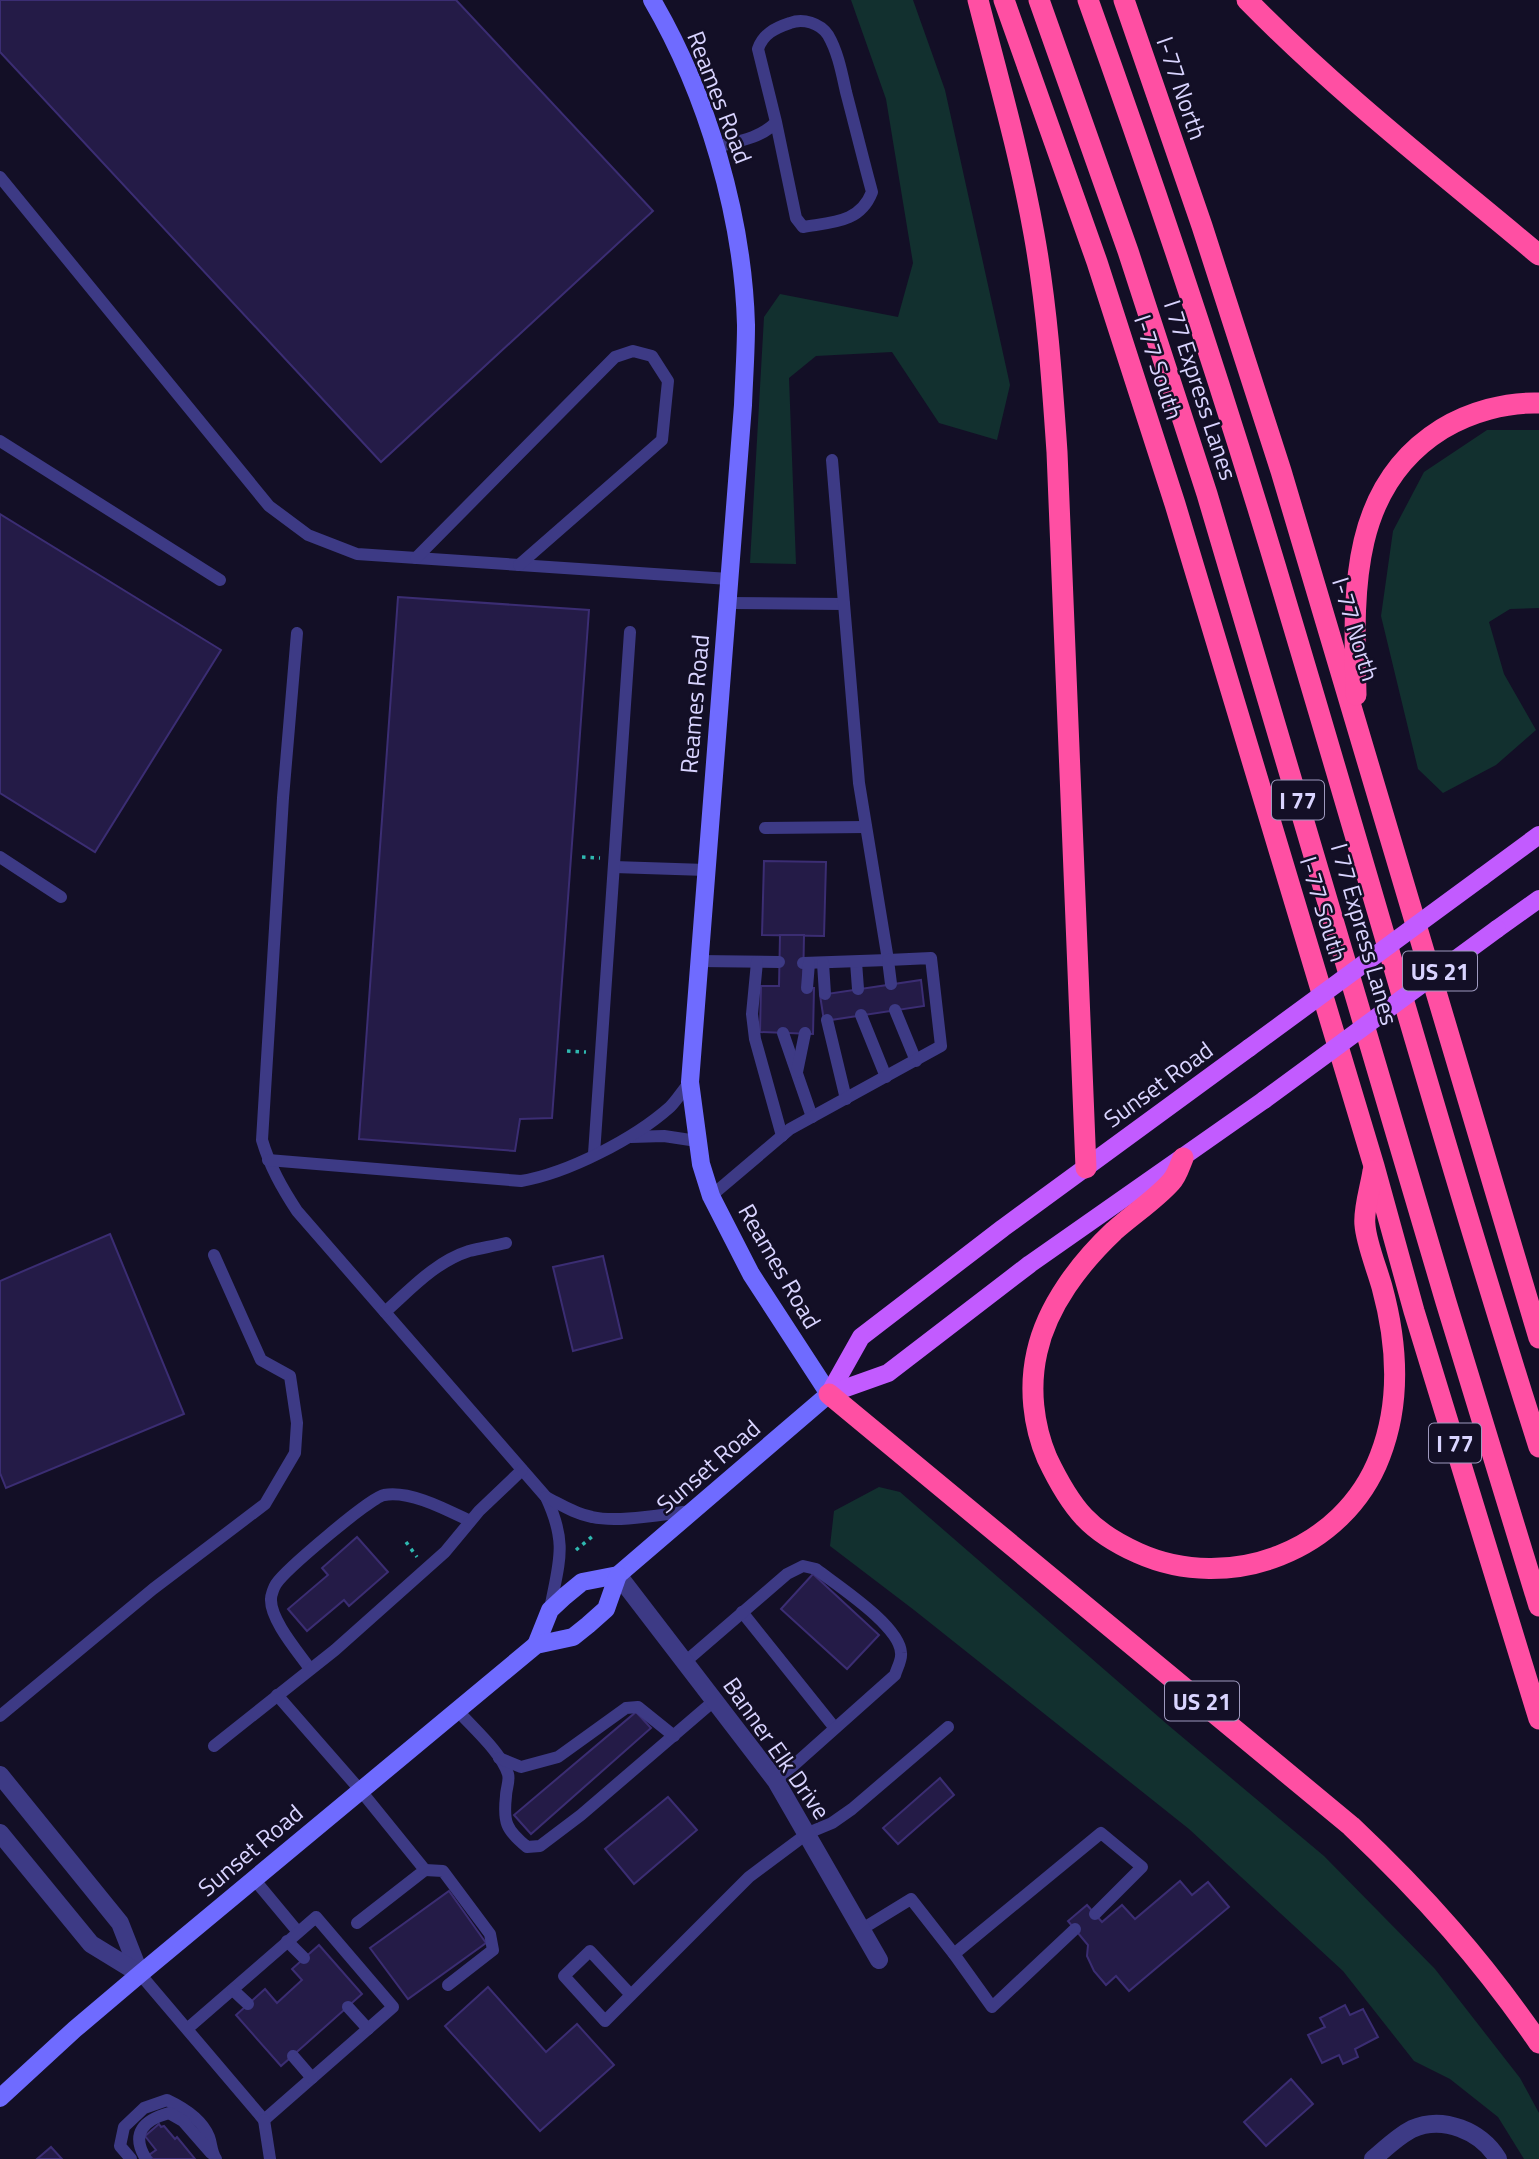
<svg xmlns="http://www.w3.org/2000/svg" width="1539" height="2159" font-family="'Titillium Web',sans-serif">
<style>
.green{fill:#12302f}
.building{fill:#241b47;stroke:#3b2d73;stroke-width:2}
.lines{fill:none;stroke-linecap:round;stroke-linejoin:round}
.path{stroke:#2fb8b0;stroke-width:3.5;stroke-dasharray:3.5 5;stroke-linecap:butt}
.service{stroke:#3d3a85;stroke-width:12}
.minor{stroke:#3d3a85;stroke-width:18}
.secondary{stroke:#6f6bff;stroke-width:18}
.primary{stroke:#c25bff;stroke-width:18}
.motorway{stroke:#ff4fa3;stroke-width:21}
.primary-bridge{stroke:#c25bff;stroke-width:18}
.labels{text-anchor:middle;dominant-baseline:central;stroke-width:5;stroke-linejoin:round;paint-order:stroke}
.shield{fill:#130f26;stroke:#9e99be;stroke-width:2}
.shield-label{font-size:23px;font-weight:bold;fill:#d9d4ff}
.street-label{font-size:24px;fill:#d9d4ff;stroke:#130f26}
</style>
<rect width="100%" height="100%" fill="#130f26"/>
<!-- green -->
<g class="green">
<path d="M 851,0 L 913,0 L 945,90 L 1010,385 L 997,440 L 939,423 L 892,352 L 816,356 L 789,378 L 796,564 L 750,563 L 764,317 L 780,294 L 898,317 L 913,263 L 886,99 Z"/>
<path d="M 1487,430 L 1539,430 L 1539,608 L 1510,609 L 1489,622 L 1504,674 L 1536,730 L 1496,765 L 1443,793 L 1418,769 L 1381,616 L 1393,531 L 1424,472 Z"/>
<path d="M 879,1487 L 900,1492 L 1168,1725 L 1324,1856 L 1435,1969 L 1520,2078 L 1539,2113 L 1539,2159 L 1524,2159 L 1498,2117 L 1450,2079 L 1414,2061 L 1343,1971 L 1189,1829 L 914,1610 L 830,1546 L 834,1511 Z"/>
</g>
<!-- building -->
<g class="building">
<path d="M 0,0 L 456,0 L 653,211 L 381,462 L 0,52 Z"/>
<path d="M 0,514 L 221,650 L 95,852 L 0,793 Z"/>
<path d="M 398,597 L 589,610 L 552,1118 L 520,1119 L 515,1151 L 359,1139 Z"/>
<path d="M 764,861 L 826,862 L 824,936 L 762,935 Z"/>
<path d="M 780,935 L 804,935 L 803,988 L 814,988 L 813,1034 L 760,1032 L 761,986 L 779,986 Z"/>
<path d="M 921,980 L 924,1006 L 824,1021 L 820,995 Z"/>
<path d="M 110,1234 L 184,1414 L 6,1488 L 0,1473 L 0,1281 Z"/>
<path d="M 603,1256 L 622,1338 L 573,1351 L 553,1267 Z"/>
<path d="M 357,1537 L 388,1572 L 349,1606 L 344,1600 L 307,1631 L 288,1609 L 328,1575 L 322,1568 Z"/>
<path d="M 813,1574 L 879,1635 L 847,1669 L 781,1609 Z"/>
<path d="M 636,1712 L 651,1728 L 531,1834 L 514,1815 Z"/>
<path d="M 940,1778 L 954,1795 L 898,1844 L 883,1828 Z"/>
<path d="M 668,1797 L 697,1830 L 634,1884 L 605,1849 Z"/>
<path d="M 1180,1881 L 1192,1895 L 1208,1882 L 1229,1907 L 1129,1991 L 1116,1976 L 1106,1985 L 1094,1971 L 1087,1956 L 1088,1945 L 1068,1921 L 1087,1905 L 1102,1922 L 1122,1905 L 1135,1919 Z"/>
<path d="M 449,1891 L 486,1943 L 408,1999 L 370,1948 Z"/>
<path d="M 319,1945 L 362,1994 L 281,2066 L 236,2015 L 265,1989 L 277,2003 L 302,1980 L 292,1969 Z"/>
<path d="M 488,1987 L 546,2052 L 577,2024 L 614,2065 L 540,2131 L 445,2026 Z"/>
<path d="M 1345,2005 L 1350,2015 L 1363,2009 L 1378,2037 L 1355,2049 L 1358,2057 L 1343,2064 L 1339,2055 L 1322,2063 L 1308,2035 L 1325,2027 L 1320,2018 Z"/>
<path d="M 1291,2079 L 1313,2104 L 1266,2146 L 1244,2122 Z"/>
<path d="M 159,2124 L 161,2127 L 164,2126 L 175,2139 L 177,2137 L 195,2159 L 153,2159 L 149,2155 L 156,2150 L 145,2136 Z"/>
<path d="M 51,2147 L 62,2159 L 37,2159 Z"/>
</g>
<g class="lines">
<!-- path -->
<g class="path">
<path d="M 582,857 L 600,858"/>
<path d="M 567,1051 L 586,1052"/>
<path d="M 406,1542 L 417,1557"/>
<path d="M 576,1550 L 594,1535"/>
</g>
<!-- service -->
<g class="service">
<path d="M 716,147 C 736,142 762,138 776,122 L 758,49 C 763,34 775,28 790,23 C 803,18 820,23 828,35 C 838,52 842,74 846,92 C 855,126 863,159 872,192 C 860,223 832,222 803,227 L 796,218 L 776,122"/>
<path d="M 0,177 L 269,506 L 308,535 L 357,554 L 729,579"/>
<path d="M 0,441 L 220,580"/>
<path d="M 416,558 L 615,357 L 633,351 L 652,356 L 668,381 L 662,440 L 519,565"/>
<path d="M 727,603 L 844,604"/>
<path d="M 297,633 L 283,798 L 262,1140 C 270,1167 282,1188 297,1211 L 546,1497 C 568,1544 559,1561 550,1609"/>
<path d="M 765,828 L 866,827"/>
<path d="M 0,857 L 61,897"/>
<path d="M 614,867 L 706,870"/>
<path d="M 699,961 L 779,962"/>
<path d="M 757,962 L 752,1014 L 755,1039 L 782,1136"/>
<path d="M 856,962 L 858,989"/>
<path d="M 803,963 L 888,960 L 859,783 L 832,460"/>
<path d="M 823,963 L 825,994"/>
<path d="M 807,988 L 809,963"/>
<path d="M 895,1010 L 916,1061"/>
<path d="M 861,1015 L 886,1077"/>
<path d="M 827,1020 L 846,1099"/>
<path d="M 783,1033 L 812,1117"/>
<path d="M 797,1072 L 805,1033"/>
<path d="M 631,1137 L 664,1136 L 697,1141"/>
<path d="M 594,1154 L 630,632"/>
<path d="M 268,1160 L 521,1181 C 568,1173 634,1139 670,1107 C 677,1100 683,1090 690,1082"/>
<path d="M 711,1196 L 790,1129 L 941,1046 L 931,958 L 888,960 L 891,984"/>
<path d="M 385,1312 C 411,1289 435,1262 469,1251 C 481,1248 494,1246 506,1243"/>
<path d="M 546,1497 C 560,1504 575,1514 592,1517 C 619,1523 663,1514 692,1511"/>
<path d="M 742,1612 L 834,1727"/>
<path d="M 685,1662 L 787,1574 L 803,1566 L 816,1569 C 838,1586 900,1626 901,1653 C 902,1660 897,1668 895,1675 L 776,1781"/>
<path d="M 310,1669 C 299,1653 270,1620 271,1599 C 271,1595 274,1587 276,1584 C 285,1570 371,1497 384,1495 C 410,1490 447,1510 470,1521"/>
<path d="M 277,1695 L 361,1791 L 425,1870 L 357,1923"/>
<path d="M 458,1711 C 473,1728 501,1752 508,1774 C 510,1781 506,1789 506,1796 C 503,1822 506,1830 527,1847 L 540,1846 L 581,1815 L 715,1700"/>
<path d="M 0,1716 L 153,1589 L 265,1504 L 295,1453 L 297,1423 L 290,1376 L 261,1360 L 214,1255"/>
<path d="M 214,1746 L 335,1650 L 445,1552 L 479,1511 L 522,1470"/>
<path d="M 499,1758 L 521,1767 L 558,1757 L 626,1708 L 638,1707 L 674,1736"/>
<path d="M 425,1870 L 443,1871 L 490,1934 L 493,1950 L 448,1985"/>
<path d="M 254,1879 L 298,1932"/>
<path d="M 862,1929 L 911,1899 L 954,1954 L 1101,1833 L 1142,1867 L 1095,1914"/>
<path d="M 287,1941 L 304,1958"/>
<path d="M 954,1954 L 992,2007 L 1075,1929"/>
<path d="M 140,1974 L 264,2120 L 393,2007 L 316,1917 L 187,2029"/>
<path d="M 233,1990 L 248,2004"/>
<path d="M 631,1995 L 590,1951 L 564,1976 L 605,2021 L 749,1877 L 808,1833 L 832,1823 L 852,1809 L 948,1727"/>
<path d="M 348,2007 L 368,2029"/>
<path d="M 293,2056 L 312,2078"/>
<path d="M 264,2120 L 270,2159"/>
<path d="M 131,2159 L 120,2146 L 124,2127 L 144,2108 L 167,2100 C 184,2108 202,2119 209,2137 C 212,2145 211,2152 216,2159"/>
<path d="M 146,2159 C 130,2133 144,2120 169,2113 L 183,2121 L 211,2153"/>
</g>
<!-- minor -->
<g class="minor">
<path d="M 618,1575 L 776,1781 L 879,1960"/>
<path d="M 0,1775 L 120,1923 L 140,1974"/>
<path d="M 0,1833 L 91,1944 L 140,1974"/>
<path d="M 1373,2159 C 1385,2149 1398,2136 1412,2129 C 1443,2115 1481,2131 1498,2159"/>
</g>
<!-- secondary -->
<g class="secondary">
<path d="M 536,1645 L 550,1610 L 565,1596 L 582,1582 L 618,1575 L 829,1394 L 751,1274 L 711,1196 L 701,1164 L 690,1082 L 743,405 C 744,378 746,352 746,325 C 743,216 707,94 652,0"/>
<path d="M 0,2098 L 75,2029 L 140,1974 L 536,1645 L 573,1637 L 588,1625 L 606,1609 L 618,1575"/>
</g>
<!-- primary -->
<g class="primary">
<path d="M 1482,877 L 1539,835"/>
<path d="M 1497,929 L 1539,899"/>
<path d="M 829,1394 L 861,1337 L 1003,1228 L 1249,1048"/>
<path d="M 829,1394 L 888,1373 L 1030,1264 L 1264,1100"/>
</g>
<!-- motorway -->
<g class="motorway">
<path d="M 978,0 C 998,78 1020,155 1034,234 C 1047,306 1052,379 1057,452 L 1086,1168"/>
<path d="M 1004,0 L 1097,262 L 1175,504 L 1374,1166 L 1414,1311 L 1539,1719"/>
<path d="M 1039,0 L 1128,251 L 1207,494 L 1446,1302 L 1539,1606"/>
<path d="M 1088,0 C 1161,203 1229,408 1290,615 C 1373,892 1451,1171 1539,1447"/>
<path d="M 1124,0 L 1202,226 L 1281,471 L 1539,1338"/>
<path d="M 1247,0 C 1337,92 1440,172 1539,255"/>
<path d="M 1356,695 C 1354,597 1347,488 1442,429 C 1470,412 1506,402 1539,403"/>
<path d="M 1183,1158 C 1180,1165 1177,1176 1171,1182 C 1155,1200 1133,1214 1114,1231 C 1080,1263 1047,1306 1037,1352 C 1029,1387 1033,1425 1047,1458 C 1057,1479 1068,1500 1084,1517 C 1099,1533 1118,1544 1138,1553 C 1229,1594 1344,1551 1380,1456 C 1401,1402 1397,1342 1382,1287 C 1377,1269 1366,1242 1365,1225 C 1363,1210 1371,1186 1373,1171"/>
<path d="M 829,1394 L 1351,1826 C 1424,1895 1482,1960 1539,2043"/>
</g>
<!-- primary-bridge -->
<g class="primary-bridge">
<path d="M 1249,1048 L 1482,877"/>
<path d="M 1264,1100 L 1497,929"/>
</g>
</g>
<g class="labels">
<!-- shield labels -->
<g class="shield">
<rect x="1272" y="780.5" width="52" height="39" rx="5"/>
<rect x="1403" y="951.5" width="74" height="39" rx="5"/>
<rect x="1429" y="1423.5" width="52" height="39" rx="5"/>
<rect x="1165" y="1681.5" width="74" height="39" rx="5"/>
</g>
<g class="shield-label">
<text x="1298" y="800">I 77</text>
<text x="1440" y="971">US 21</text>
<text x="1455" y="1443">I 77</text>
<text x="1202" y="1701">US 21</text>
</g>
<!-- street labels -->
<g class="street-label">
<text transform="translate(1182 88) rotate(71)">I-77 North</text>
<text transform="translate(720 97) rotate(69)">Reames Road</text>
<text transform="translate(1159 367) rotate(72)">I-77 South</text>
<text transform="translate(1201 390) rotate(72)">I 77 Express Lanes</text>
<text transform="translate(1356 629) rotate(73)">I-77 North</text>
<text transform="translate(694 704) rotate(-85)">Reames Road</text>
<text transform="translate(1324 909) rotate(73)">I-77 South</text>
<text transform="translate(1365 934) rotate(74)">I 77 Express Lanes</text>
<text transform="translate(1158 1084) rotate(-36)">Sunset Road</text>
<text transform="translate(780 1266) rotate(60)">Reames Road</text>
<text transform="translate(708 1466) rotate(-41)">Sunset Road</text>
<text transform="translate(777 1748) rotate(55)">Banner Elk Drive</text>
<text transform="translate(250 1850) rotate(-40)">Sunset Road</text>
</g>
</g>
</svg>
